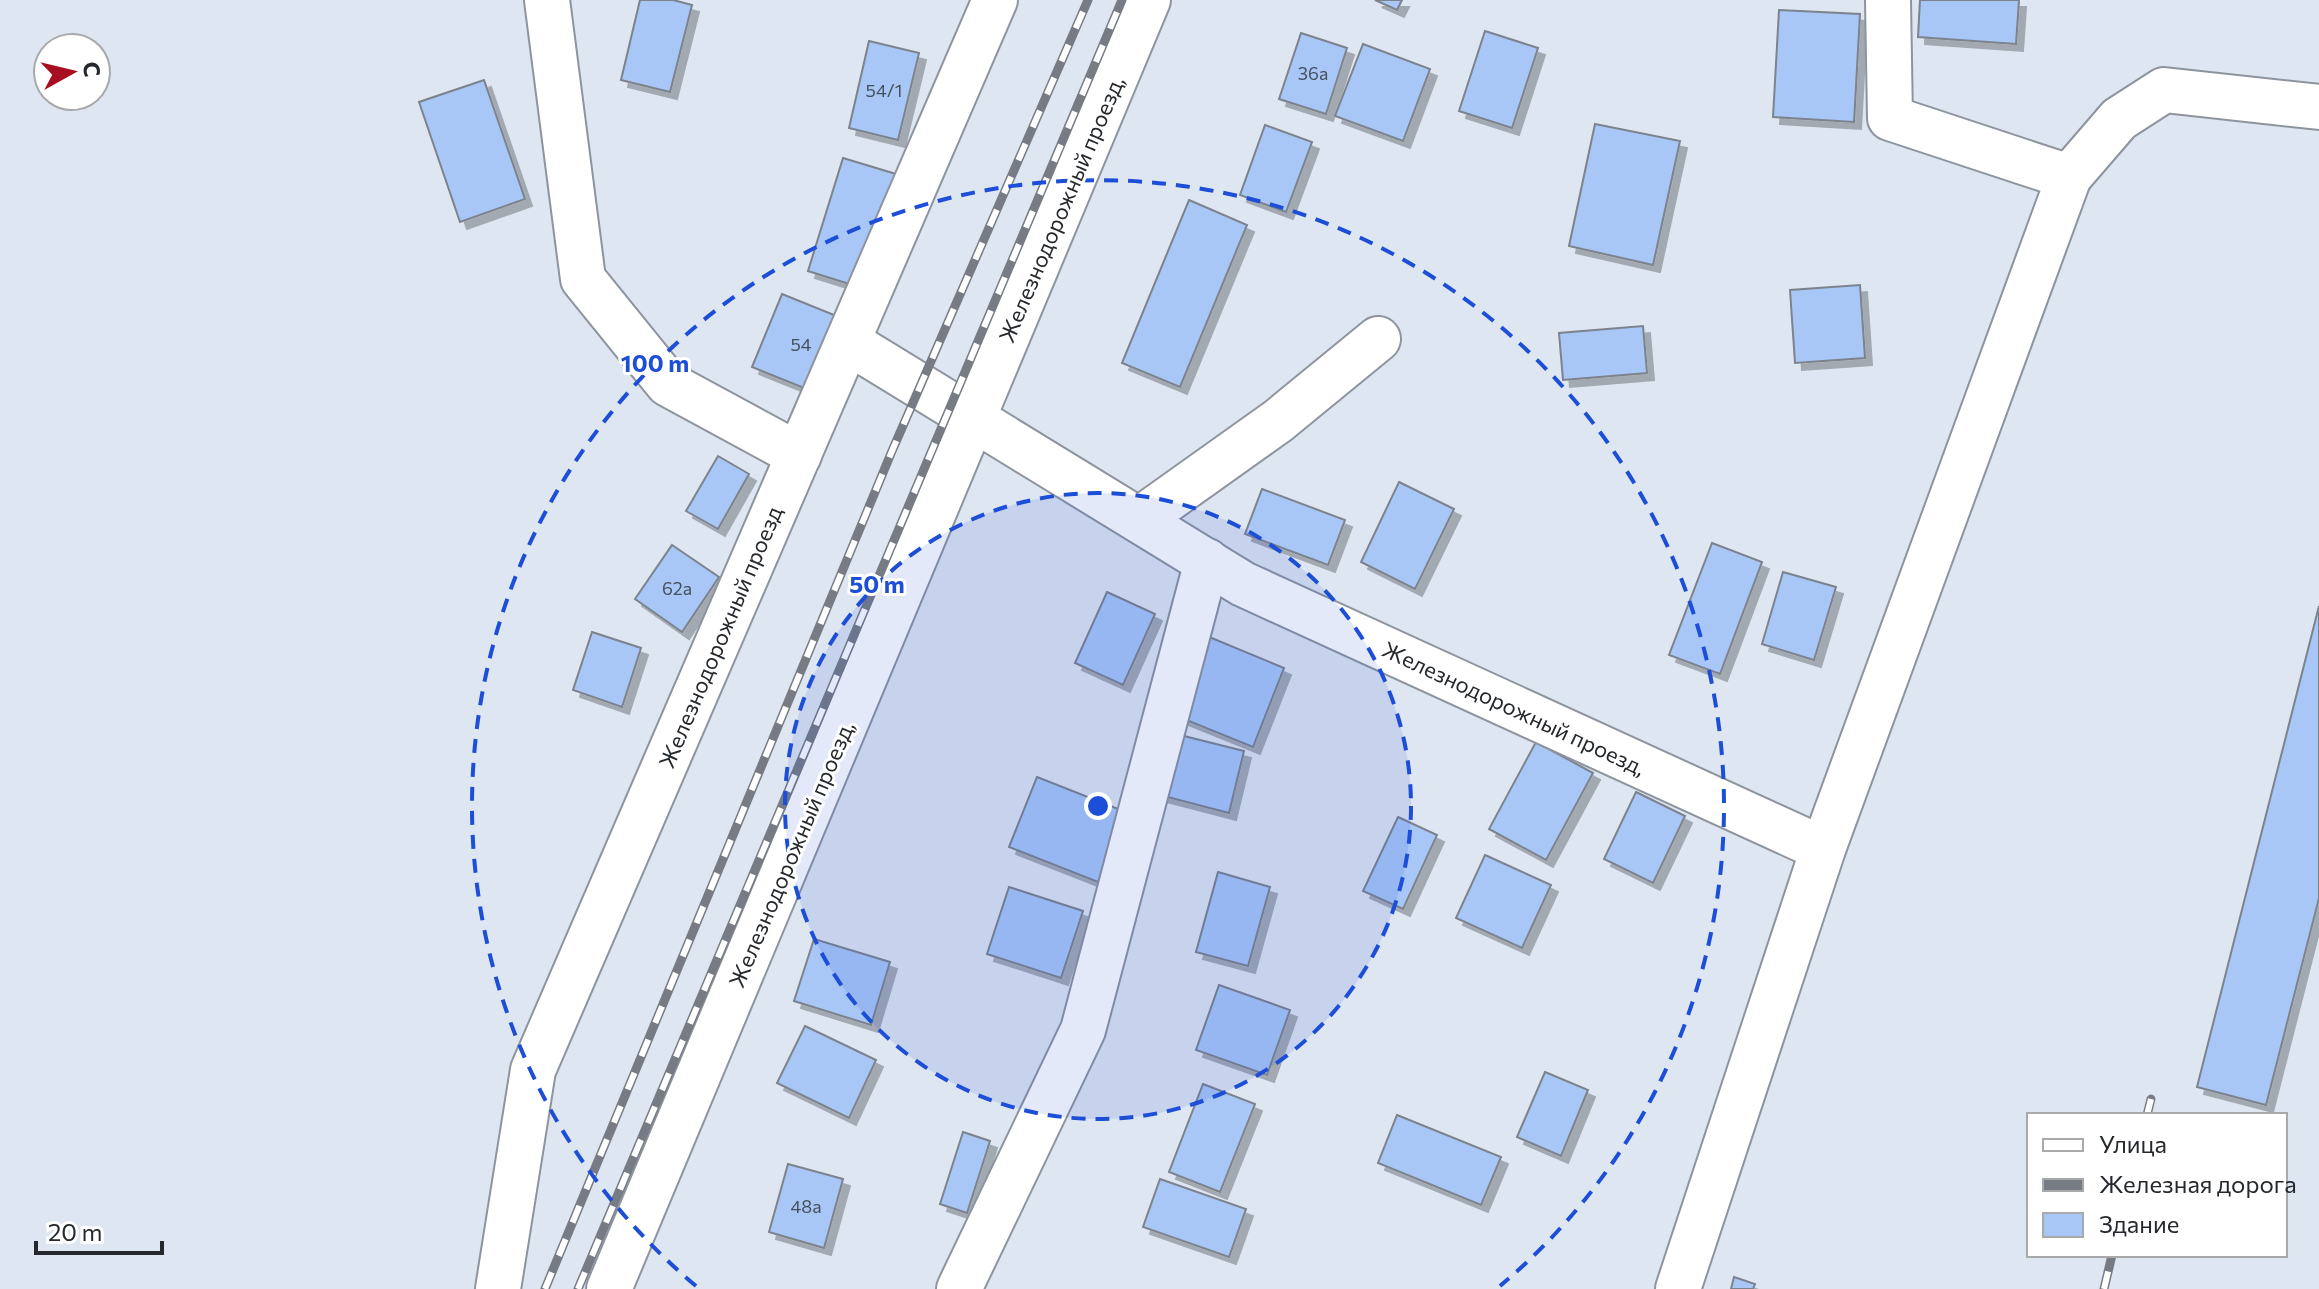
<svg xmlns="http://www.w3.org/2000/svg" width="2319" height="1289" font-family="Commissioner,sans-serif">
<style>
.building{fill:#a8c7f6;stroke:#7c838d;stroke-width:2;filter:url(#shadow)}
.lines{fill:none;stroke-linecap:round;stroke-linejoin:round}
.minor-casing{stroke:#8d949e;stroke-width:48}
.minor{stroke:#fff;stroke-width:44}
.rail-casing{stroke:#777c84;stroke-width:9}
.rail{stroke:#fff;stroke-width:6;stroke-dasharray:18;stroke-linecap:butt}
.ring{fill:none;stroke:#1d4ed8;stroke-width:4;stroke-dasharray:14 10}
.labels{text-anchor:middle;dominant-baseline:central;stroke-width:6;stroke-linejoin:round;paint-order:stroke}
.number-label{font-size:18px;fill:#46505e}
.street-label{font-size:22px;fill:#25282c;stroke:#fff}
.centre{fill:#1d4ed8;stroke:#fff;stroke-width:4}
.ring-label{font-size:24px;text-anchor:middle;font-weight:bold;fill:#1d4ed8;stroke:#fff;stroke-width:6;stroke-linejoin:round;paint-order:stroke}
</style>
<defs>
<filter id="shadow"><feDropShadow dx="7" dy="7" stdDeviation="0" flood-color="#0004"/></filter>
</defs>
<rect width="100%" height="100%" fill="#dee6f1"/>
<!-- building -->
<g class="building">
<path d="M 640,0 L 673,0 L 692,5 L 670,92 L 621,80 Z"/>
<path d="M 1375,0 L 1402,0 L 1397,10 Z"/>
<path d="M 1920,0 L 2019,0 L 2016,44 L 1918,37 Z"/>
<path d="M 1779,10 L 1860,14 L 1854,122 L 1773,117 Z"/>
<path d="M 1485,31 L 1538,48 L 1512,128 L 1459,111 Z"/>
<path d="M 1301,33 L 1347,48 L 1326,114 L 1279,99 Z"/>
<path d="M 869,41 L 919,53 L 898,140 L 849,128 Z"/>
<path d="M 1363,44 L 1430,69 L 1403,141 L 1335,116 Z"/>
<path d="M 484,80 L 525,199 L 460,222 L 419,102 Z"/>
<path d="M 1595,124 L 1680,141 L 1653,265 L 1569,246 Z"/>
<path d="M 1265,125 L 1312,142 L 1286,212 L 1240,195 Z"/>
<path d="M 843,158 L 896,174 L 862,288 L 808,271 Z"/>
<path d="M 1189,200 L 1247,225 L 1180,387 L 1122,363 Z"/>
<path d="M 1860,285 L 1865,358 L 1795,363 L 1790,290 Z"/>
<path d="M 782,294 L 849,321 L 819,394 L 752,367 Z"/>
<path d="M 1643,326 L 1647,373 L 1563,380 L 1559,333 Z"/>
<path d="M 718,456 L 749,474 L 718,529 L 686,511 Z"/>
<path d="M 1399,482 L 1454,509 L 1415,589 L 1361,562 Z"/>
<path d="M 1262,489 L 1345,520 L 1328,565 L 1245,534 Z"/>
<path d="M 1712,543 L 1762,562 L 1720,674 L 1669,655 Z"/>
<path d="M 672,545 L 719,577 L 682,632 L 635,599 Z"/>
<path d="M 1783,572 L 1836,587 L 1814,660 L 1762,644 Z"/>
<path d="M 1107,592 L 1155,614 L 1123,685 L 1075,663 Z"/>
<path d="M 2319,606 L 2319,898 L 2266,1105 L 2197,1087 Z"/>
<path d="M 592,632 L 641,648 L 622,707 L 573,690 Z"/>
<path d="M 1202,634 L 1284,668 L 1253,747 L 1169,713 Z"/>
<path d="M 1176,734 L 1244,751 L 1229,813 L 1160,795 Z"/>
<path d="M 1536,742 L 1593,773 L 1546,860 L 1489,829 Z"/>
<path d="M 1037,777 L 1126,812 L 1098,882 L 1009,847 Z"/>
<path d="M 1636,792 L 1685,816 L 1653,883 L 1604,859 Z"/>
<path d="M 1398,817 L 1437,835 L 1403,909 L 1363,891 Z"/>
<path d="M 1485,855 L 1551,885 L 1522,948 L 1456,918 Z"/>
<path d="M 1218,872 L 1270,887 L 1248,966 L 1196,952 Z"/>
<path d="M 1009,887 L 1083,911 L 1061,978 L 987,954 Z"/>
<path d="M 814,939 L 890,962 L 871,1025 L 794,1001 Z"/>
<path d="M 1219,985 L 1290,1010 L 1267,1075 L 1196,1050 Z"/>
<path d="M 805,1026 L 876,1060 L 849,1118 L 777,1083 Z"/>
<path d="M 1545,1072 L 1588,1090 L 1561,1156 L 1517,1137 Z"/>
<path d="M 1203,1084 L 1255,1104 L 1220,1192 L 1169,1172 Z"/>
<path d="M 1397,1115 L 1501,1157 L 1481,1205 L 1378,1163 Z"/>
<path d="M 963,1132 L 990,1141 L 967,1213 L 940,1204 Z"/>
<path d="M 788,1164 L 843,1179 L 824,1248 L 769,1232 Z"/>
<path d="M 1160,1179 L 1246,1209 L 1229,1257 L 1143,1227 Z"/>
<path d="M 1734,1277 L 1755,1284 L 1753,1289 L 1731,1289 Z"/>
</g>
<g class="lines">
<!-- minor casing -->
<g class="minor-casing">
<g id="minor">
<path d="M 547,0 L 583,279 L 668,384 L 799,455"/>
<path d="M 1888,0 L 1890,118 L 2069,177 L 2119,119 L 2164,90 L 2319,107"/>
<path d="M 848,342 L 1243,584 L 1823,849"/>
<path d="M 1139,520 L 1278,421 L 1378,339"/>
<path d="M 498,1289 L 533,1070 L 995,0"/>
<path d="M 609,1289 L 1148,0"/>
<path d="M 959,1289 L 1083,1030 L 1207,561"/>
<path d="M 1678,1289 L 1823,849 L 2069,177"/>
</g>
</g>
<!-- minor -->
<use href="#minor" class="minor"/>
<!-- rail casing -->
<g class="rail-casing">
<g id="rail">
<path d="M 2147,1115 L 2151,1099"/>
<path d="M 545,1289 L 892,451 L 1088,0"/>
<path d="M 578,1289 L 1122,0"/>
<path d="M 2104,1289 L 2112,1255"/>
</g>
</g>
<!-- rail -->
<use href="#rail" class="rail"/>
</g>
<!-- distance rings -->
<circle cx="1098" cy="806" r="313" fill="#1d4ed8" fill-opacity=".12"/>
<g class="ring">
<circle cx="1098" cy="806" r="313"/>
<path d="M696 1286A626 626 0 1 1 1500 1286"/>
</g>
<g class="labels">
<!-- number labels -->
<g class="number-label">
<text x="1313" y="73">36а</text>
<text x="884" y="90">54/1</text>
<text x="801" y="344">54</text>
<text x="677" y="588">62а</text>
<text x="806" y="1206">48а</text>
</g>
<!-- street labels -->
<g class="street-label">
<text transform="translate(1061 209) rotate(-67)">Железнодорожный проезд,</text>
<text transform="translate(720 637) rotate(-67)">Железнодорожный проезд</text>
<text transform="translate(1514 708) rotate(25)">Железнодорожный проезд,</text>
<text transform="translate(791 854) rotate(-67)">Железнодорожный проезд,</text>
</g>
</g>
<circle cx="1098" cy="806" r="12" class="centre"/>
<g class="ring-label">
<text x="655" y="372">100 m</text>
<text x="877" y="593">50 m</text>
</g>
<!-- legend -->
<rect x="2027" y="1113" width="260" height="144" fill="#ffffff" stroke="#a8a9ab" stroke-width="2"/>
<rect x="2043" y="1139" width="40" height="12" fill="#ffffff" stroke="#a8a9ab" stroke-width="2"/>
<text x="2099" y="1153" font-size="24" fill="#25282c">Улица</text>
<rect x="2043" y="1179" width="40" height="12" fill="#777c84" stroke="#a8a9ab" stroke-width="2"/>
<text x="2099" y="1193" font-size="24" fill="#25282c">Железная дорога</text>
<rect x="2043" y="1213" width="40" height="24" fill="#a8c7f6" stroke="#a8a9ab" stroke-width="2"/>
<text x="2099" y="1233" font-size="24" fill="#25282c">Здание</text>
<!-- north arrow -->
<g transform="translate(72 72) rotate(82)"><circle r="38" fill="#ffffff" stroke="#a8a9ab" stroke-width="2"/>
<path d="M0-6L14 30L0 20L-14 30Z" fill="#a70f20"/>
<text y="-12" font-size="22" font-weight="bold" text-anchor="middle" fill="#25282c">С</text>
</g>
<!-- scale -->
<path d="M36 1241v12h126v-12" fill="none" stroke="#25282c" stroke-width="4"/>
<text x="48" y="1241" font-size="24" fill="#25282c" stroke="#ffffff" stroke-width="6" paint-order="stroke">20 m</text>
</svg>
